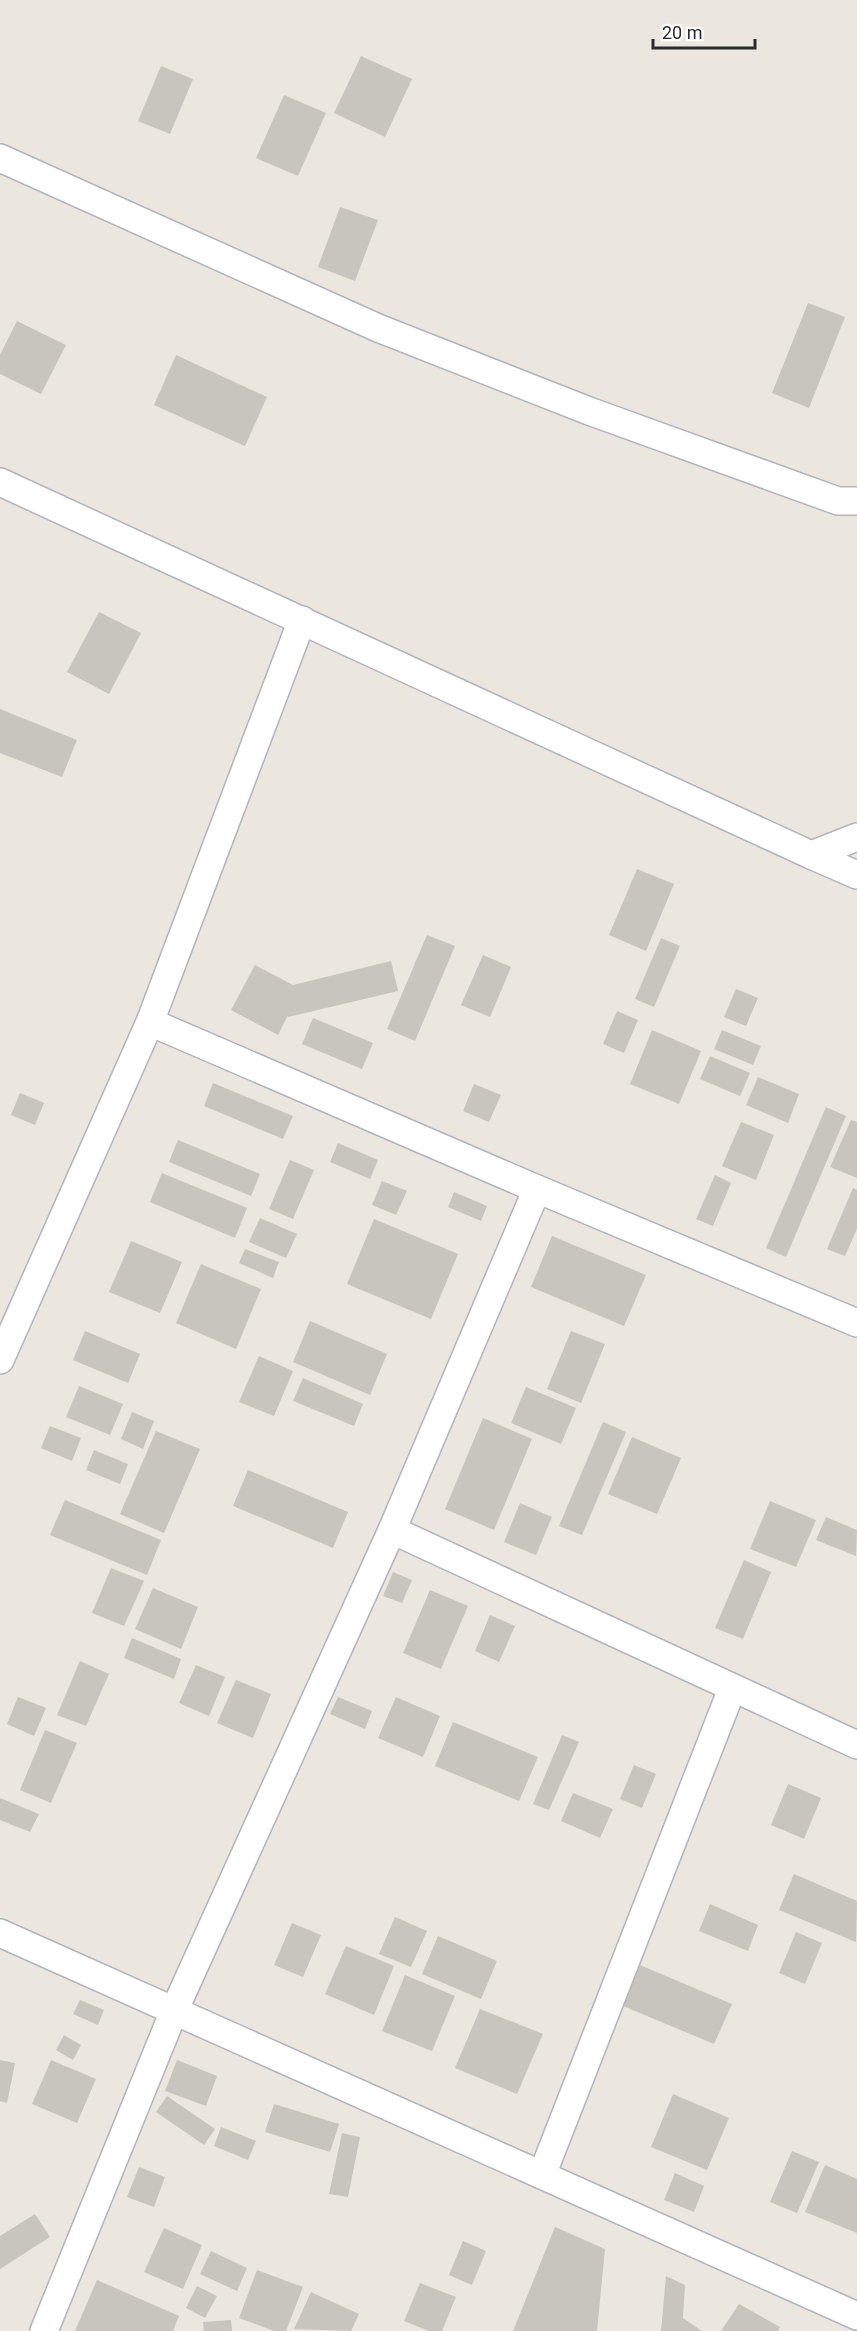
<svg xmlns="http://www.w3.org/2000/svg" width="857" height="2331" font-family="Roboto,sans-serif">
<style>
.building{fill:#c7c5bd}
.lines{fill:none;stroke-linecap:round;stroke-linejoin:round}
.street-casing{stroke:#b2b3bd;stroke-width:30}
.street{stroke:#fff;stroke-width:27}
</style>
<rect width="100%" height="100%" fill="#ebe7de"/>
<!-- building -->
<g class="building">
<path d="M 361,56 L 412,79 L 385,137 L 334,113 Z"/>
<path d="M 161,66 L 193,79 L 170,134 L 138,121 Z"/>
<path d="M 284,95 L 326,113 L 298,176 L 256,158 Z"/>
<path d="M 340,207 L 378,220 L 355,281 L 318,267 Z"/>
<path d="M 808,303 L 845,317 L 809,408 L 772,393 Z"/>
<path d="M 17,321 L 66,345 L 41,394 L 0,374 L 0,355 Z"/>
<path d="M 176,355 L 267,397 L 245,446 L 154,405 Z"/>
<path d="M 99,612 L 141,633 L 109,694 L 67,672 Z"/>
<path d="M 0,709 L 77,740 L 62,777 L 0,753 Z"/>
<path d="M 637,869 L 674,884 L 646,951 L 609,935 Z"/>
<path d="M 427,935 L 455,946 L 415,1041 L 387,1029 Z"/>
<path d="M 661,938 L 680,946 L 654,1007 L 635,999 Z"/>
<path d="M 483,955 L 511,967 L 490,1017 L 461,1005 Z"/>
<path d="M 391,961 L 398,991 L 288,1017 L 288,1015 L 278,1035 L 231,1010 L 255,965 L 293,985 Z"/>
<path d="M 736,989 L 758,998 L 746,1026 L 724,1017 Z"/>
<path d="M 617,1011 L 638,1020 L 624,1053 L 603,1044 Z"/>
<path d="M 313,1018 L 373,1043 L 362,1069 L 302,1044 Z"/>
<path d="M 652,1030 L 701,1051 L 679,1104 L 630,1084 Z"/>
<path d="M 722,1030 L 761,1046 L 753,1065 L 714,1049 Z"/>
<path d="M 710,1056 L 750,1073 L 740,1096 L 700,1079 Z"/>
<path d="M 758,1077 L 799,1094 L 788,1123 L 746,1105 Z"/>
<path d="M 213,1083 L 293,1116 L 283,1139 L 204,1106 Z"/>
<path d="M 474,1084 L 501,1095 L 489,1122 L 463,1111 Z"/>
<path d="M 20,1093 L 44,1103 L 35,1125 L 11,1115 Z"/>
<path d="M 826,1107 L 846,1116 L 786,1257 L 766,1248 Z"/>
<path d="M 851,1120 L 857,1122 L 857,1178 L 830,1167 Z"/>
<path d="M 741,1122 L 774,1135 L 756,1180 L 722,1166 Z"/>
<path d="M 178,1140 L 260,1174 L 251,1196 L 169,1162 Z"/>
<path d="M 338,1143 L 378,1160 L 370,1179 L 330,1162 Z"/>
<path d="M 290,1160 L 314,1170 L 293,1219 L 269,1209 Z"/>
<path d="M 162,1173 L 247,1208 L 235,1238 L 150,1202 Z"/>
<path d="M 715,1175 L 731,1183 L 713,1226 L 696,1219 Z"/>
<path d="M 382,1181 L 407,1191 L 396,1215 L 372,1205 Z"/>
<path d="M 853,1188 L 857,1190 L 857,1229 L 845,1256 L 827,1249 Z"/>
<path d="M 454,1192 L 487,1206 L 481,1221 L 448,1207 Z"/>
<path d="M 260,1218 L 297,1234 L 286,1258 L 249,1242 Z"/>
<path d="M 374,1219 L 458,1254 L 431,1319 L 347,1284 Z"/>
<path d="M 552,1236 L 646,1275 L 624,1326 L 531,1287 Z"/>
<path d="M 131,1241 L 182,1262 L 160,1313 L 109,1292 Z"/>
<path d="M 245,1249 L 279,1262 L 273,1278 L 239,1263 Z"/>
<path d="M 201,1264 L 261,1289 L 236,1349 L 176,1323 Z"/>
<path d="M 310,1321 L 387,1354 L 370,1395 L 293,1362 Z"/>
<path d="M 85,1331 L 140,1354 L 128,1383 L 73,1360 Z"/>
<path d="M 571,1331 L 605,1344 L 581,1403 L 547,1389 Z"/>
<path d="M 259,1356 L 293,1371 L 274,1416 L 239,1402 Z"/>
<path d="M 303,1378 L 363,1404 L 354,1426 L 293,1401 Z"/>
<path d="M 79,1386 L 123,1404 L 110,1435 L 66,1417 Z"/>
<path d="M 526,1387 L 576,1408 L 561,1444 L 511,1423 Z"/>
<path d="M 132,1412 L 154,1421 L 143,1449 L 121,1439 Z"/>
<path d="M 483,1418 L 532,1439 L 494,1530 L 445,1509 Z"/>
<path d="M 603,1422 L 626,1432 L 582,1535 L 559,1526 Z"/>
<path d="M 50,1426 L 81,1438 L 72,1461 L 41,1448 Z"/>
<path d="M 156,1431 L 200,1449 L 164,1533 L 120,1514 Z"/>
<path d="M 632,1437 L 681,1458 L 657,1514 L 608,1494 Z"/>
<path d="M 94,1450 L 128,1464 L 120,1484 L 86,1470 Z"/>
<path d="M 248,1470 L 348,1512 L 333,1548 L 233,1506 Z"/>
<path d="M 65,1500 L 161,1540 L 147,1575 L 50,1535 Z"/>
<path d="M 770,1501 L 816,1520 L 796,1567 L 750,1549 Z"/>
<path d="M 520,1503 L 552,1517 L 536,1555 L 504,1542 Z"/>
<path d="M 826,1517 L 857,1530 L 856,1556 L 816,1540 Z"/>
<path d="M 744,1560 L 771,1572 L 743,1639 L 715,1628 Z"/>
<path d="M 111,1568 L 144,1581 L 124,1626 L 92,1613 Z"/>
<path d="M 393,1572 L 412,1580 L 402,1603 L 383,1596 Z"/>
<path d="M 153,1588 L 198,1607 L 181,1649 L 135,1629 Z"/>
<path d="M 430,1590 L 468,1606 L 441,1669 L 403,1653 Z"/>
<path d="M 490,1615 L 515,1626 L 499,1662 L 475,1651 Z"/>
<path d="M 132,1638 L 181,1659 L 174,1679 L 124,1658 Z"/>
<path d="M 80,1661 L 109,1674 L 86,1726 L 57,1715 Z"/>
<path d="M 196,1665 L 225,1677 L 209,1716 L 179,1703 Z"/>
<path d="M 236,1680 L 271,1694 L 253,1738 L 217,1723 Z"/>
<path d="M 18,1697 L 46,1708 L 34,1736 L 7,1724 Z"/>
<path d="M 338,1697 L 372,1711 L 365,1729 L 330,1714 Z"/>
<path d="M 396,1697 L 440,1716 L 423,1757 L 378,1738 Z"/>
<path d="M 453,1722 L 538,1757 L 519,1801 L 435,1766 Z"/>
<path d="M 45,1730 L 77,1743 L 51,1803 L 20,1790 Z"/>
<path d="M 562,1735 L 579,1742 L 549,1810 L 533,1804 Z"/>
<path d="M 634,1765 L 656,1774 L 642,1808 L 620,1799 Z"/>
<path d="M 788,1784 L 821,1798 L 804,1839 L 771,1825 Z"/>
<path d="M 573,1793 L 613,1809 L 600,1838 L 561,1821 Z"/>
<path d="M 0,1798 L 39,1814 L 30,1832 L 0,1820 Z"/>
<path d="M 794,1874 L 857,1901 L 856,1942 L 779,1910 Z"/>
<path d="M 710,1904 L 758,1925 L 748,1951 L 699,1931 Z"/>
<path d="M 395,1917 L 427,1931 L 411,1967 L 379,1954 Z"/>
<path d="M 292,1923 L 321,1935 L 303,1977 L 274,1965 Z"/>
<path d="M 796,1932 L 822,1943 L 805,1984 L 779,1973 Z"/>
<path d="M 438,1936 L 497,1961 L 481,1999 L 422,1974 Z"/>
<path d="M 346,1946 L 394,1966 L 374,2015 L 325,1994 Z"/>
<path d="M 640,1965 L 732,2004 L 714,2044 L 623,2006 Z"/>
<path d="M 405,1975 L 455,1996 L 432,2051 L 382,2031 Z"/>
<path d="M 80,2000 L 104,2010 L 98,2025 L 73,2014 Z"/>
<path d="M 480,2009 L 543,2034 L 517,2094 L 455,2068 Z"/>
<path d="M 64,2035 L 81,2045 L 73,2060 L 56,2050 Z"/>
<path d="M 0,2060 L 15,2063 L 7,2103 L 0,2101 Z"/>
<path d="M 51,2060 L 96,2079 L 77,2123 L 32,2104 Z"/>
<path d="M 177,2060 L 217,2076 L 206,2106 L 165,2091 Z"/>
<path d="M 673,2094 L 729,2118 L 707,2170 L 651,2147 Z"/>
<path d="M 167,2096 L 215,2129 L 204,2145 L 156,2112 Z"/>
<path d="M 274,2104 L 339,2124 L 330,2152 L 265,2132 Z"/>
<path d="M 221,2127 L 256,2141 L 248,2160 L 214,2146 Z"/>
<path d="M 342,2133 L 360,2137 L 348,2197 L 329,2194 Z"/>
<path d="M 792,2151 L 819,2162 L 797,2213 L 770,2202 Z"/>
<path d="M 825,2165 L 857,2179 L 857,2233 L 805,2212 Z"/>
<path d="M 139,2167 L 165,2177 L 154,2207 L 127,2197 Z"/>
<path d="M 675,2173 L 704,2186 L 694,2212 L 664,2200 Z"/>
<path d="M 35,2214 L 50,2237 L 0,2269 L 0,2236 Z"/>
<path d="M 555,2227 L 605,2249 L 597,2331 L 513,2331 Z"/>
<path d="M 164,2228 L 202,2245 L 183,2289 L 144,2272 Z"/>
<path d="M 463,2241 L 486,2251 L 472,2285 L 449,2275 Z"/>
<path d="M 211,2251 L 247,2268 L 237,2291 L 200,2274 Z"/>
<path d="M 257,2270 L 303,2287 L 286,2331 L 274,2331 L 239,2318 Z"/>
<path d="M 666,2276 L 685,2285 L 683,2318 L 702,2331 L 661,2331 Z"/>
<path d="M 97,2280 L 179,2316 L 173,2331 L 75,2331 Z"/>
<path d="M 420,2283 L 456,2297 L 442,2331 L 429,2331 L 404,2321 Z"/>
<path d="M 197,2286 L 217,2296 L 205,2318 L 186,2308 Z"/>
<path d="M 311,2292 L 359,2314 L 351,2331 L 294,2329 Z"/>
<path d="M 739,2304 L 780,2327 L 778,2331 L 721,2331 Z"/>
<path d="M 231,2320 L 232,2331 L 204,2331 L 203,2322 Z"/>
</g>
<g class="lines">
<!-- street casing -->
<g class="street-casing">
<g id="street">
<path d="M 0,158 L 378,328 L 589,411 L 838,501 L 857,501"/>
<path d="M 0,482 L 811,855 L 857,837"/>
<path d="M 811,855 L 857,875"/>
<path d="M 150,1022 L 537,1189 L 857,1323"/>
<path d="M 0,1360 L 150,1022 L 302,620"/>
<path d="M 392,1530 L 857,1745"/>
<path d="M 0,1933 L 857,2316"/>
<path d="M 542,2175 L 732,1689"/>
<path d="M 44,2331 L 174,2011 L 392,1530 L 537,1189"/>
</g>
</g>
<!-- street -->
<use href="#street" class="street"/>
</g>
<!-- scale -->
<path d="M653 39v9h102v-9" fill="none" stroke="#2b2b2b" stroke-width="3"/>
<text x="662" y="39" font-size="18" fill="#2b2b2b" stroke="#ffffff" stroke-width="4.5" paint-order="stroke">20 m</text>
</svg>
